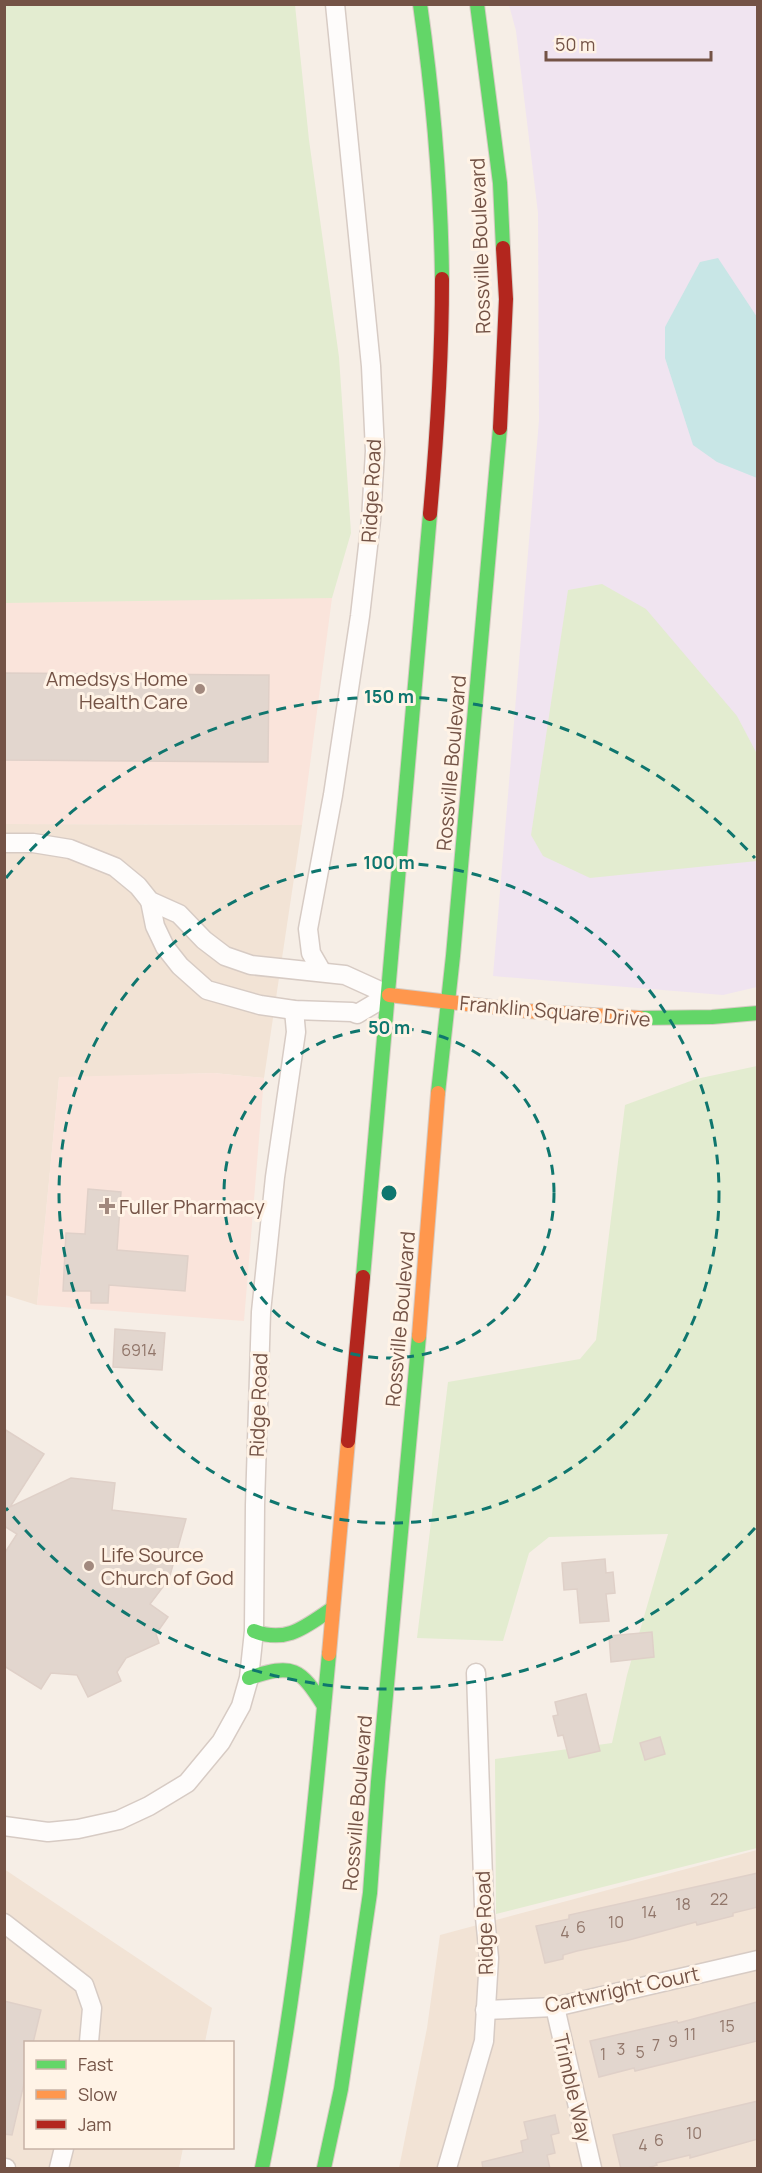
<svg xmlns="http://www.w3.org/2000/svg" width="762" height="2173" font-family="Manrope,sans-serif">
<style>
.residential{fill:#f2e3d5}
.commercial{fill:#fae4db}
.education{fill:#f0e4f0}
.green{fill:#e3ecd0}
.water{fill:#c8e6e6}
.building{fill:#e2d6ce;stroke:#dfd0c8;stroke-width:1.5}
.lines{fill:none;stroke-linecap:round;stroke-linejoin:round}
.street-casing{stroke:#d7cbc4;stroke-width:21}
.fast-casing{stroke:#d6cbc3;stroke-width:16}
.slow-casing{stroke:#d6cbc3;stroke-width:16}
.jam-casing{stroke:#d6cbc3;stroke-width:16}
.street{stroke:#fefcfb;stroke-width:18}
.fast{stroke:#63d668;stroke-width:14}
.slow{stroke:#ff974d;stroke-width:14}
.jam{stroke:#b3261e;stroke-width:14}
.ring{fill:none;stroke:#0f766e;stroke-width:3;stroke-dasharray:10 8}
.poi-dot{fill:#a2897e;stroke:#fff3e6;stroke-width:2}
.labels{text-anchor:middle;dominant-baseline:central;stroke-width:6;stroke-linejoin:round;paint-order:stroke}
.number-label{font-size:16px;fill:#91766a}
.street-label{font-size:20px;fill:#745346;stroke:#fff3e6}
.poi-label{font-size:20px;fill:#745346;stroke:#fff3e6;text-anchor:start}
.centre{fill:#0f766e;stroke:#fff3e6;stroke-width:3}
.ring-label{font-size:18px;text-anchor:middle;font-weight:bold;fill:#0f766e;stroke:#fff3e6;stroke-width:6;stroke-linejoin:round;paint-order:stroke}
</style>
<rect width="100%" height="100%" fill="#f6eee6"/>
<!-- residential -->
<g class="residential">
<path d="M 4,824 L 302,825 L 264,1078 L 214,1073 L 59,1078 L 37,1305 L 5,1295 Z"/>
<path d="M 757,1850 L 757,2168 L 399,2168 L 427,2028 L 440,1935 Z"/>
<path d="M 4,1869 L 212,2008 L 205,2042 L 26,2042 L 26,2148 L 183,2148 L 179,2168 L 5,2168 Z"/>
</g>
<!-- commercial -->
<g class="commercial">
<path d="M 131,598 L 332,598 L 302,825 L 5,824 L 4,601 Z"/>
<path d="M 214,1073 L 264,1078 L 244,1321 L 37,1305 L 59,1077 Z"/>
</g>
<!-- education -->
<path class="education" d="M 509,5 L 757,5 L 757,987 L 723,995 L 493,976 L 539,420 L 538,213 L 516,31 Z"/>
<!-- green -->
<g class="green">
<path d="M 4,5 L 295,5 L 309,140 L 339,357 L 351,533 L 332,598 L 5,603 Z"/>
<path d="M 602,584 L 646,609 L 737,716 L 757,754 L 757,861 L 590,878 L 543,856 L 531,835 L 568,590 Z"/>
<path d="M 757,1066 L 757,1848 L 496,1914 L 495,1759 L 612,1743 L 627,1675 L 668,1534 L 549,1537 L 529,1553 L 503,1641 L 417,1638 L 448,1382 L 580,1359 L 596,1340 L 625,1105 L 696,1079 Z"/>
</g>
<!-- water -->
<path class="water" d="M 718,258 L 757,317 L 757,478 L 717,462 L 693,445 L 665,358 L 665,327 L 700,262 Z"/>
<!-- building -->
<g class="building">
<path d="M 4,673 L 269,675 L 268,762 L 4,760 Z"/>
<path d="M 88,1189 L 121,1192 L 117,1250 L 188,1256 L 185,1291 L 109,1285 L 108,1303 L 91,1303 L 91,1291 L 63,1291 L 66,1233 L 85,1234 Z"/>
<path d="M 115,1329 L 165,1333 L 162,1370 L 113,1367 Z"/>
<path d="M 4,1429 L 44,1454 L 10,1507 L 71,1478 L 115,1483 L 112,1510 L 186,1519 L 169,1579 L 150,1604 L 168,1617 L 156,1634 L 159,1643 L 126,1658 L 117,1672 L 121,1681 L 88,1697 L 77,1675 L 51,1673 L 41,1689 L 4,1666 L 4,1554 L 17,1534 L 4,1526 Z"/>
<path d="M 605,1559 L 606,1573 L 613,1572 L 615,1593 L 606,1594 L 609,1621 L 580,1623 L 577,1589 L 564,1590 L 562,1563 Z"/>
<path d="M 652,1632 L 654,1657 L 611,1662 L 609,1636 Z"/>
<path d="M 586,1694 L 600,1751 L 569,1758 L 563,1735 L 558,1736 L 553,1716 L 558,1715 L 555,1702 Z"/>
<path d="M 660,1737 L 665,1754 L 645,1760 L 640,1743 Z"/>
<path d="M 758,1873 L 758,1907 L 733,1913 L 733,1916 L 697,1925 L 696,1922 L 629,1940 L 577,1951 L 563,1955 L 563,1959 L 545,1963 L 536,1926 L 569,1919 L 569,1915 Z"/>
<path d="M 4,2001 L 41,2010 L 33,2043 L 26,2043 L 26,2075 L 12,2135 L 4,2134 Z"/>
<path d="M 757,2002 L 757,2041 L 635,2071 L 634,2068 L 599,2077 L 590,2041 L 677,2021 L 678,2023 Z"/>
<path d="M 758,2101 L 758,2139 L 690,2158 L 690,2155 L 656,2163 L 657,2165 L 644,2169 L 621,2169 L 613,2135 Z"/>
<path d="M 555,2115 L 559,2133 L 551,2135 L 555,2153 L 547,2155 L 550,2169 L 483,2169 L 482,2162 L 523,2152 L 521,2141 L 528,2139 L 524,2122 Z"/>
</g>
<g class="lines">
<!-- street casing -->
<g class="street-casing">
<g id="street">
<path d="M 4,843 L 33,843 L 70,849 L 115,867 L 138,886 L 150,901 L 179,914 L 204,940 L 225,956 L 251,965 L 345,975 L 389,995"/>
<path d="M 150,901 L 155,926 L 165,947 L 180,966 L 207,990 L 260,1005 L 294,1010 L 352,1012 L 357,1014 L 389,995"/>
<path d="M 322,972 L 311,953 L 308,929 L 333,795 L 360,616 L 371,520 L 375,451 L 371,366 L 335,4"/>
<path d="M 4,1826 L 48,1832 L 78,1829 L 119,1820 L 149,1806 L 187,1783 L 221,1742 L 241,1706 L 249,1678 L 254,1631 L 255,1505 L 261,1312 L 275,1177 L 296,1032 L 294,1010"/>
<path d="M 4,1923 L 84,1985 L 92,2008 L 89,2042"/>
<path d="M 555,2007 L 592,2168"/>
<path d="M 485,2010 L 555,2007 L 758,1960"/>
<path d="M 4,2168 L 6,2168"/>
<path d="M 59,2168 L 64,2148"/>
<path d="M 447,2168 L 484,2041 L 489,1958 L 484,1907 L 476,1673"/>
</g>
</g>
<!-- fast casing -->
<g class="fast-casing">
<g id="fast">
<path d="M 420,4 C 433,95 441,187 442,279"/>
<path d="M 477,4 L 500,183 L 503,248"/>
<path d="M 640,1018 L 712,1017 L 758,1013"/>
<path d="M 438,1093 L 453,956 L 500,428"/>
<path d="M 363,1277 L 430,514"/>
<path d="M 254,1631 C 287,1644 306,1626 333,1608"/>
<path d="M 249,1678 C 293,1663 300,1668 324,1706"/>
<path d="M 262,2168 C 297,1998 313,1826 329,1654"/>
<path d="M 324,2168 L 341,2089 L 370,1893 L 378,1782 L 419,1336"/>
</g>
</g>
<!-- slow casing -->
<g class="slow-casing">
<g id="slow">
<path d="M 389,995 L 527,1011 L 640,1018"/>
<path d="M 419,1336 L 438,1093"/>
<path d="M 329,1654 L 348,1441"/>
</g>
</g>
<!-- jam casing -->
<g class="jam-casing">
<g id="jam">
<path d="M 500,428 L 506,299 L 503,248"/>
<path d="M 430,514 C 437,436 442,358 442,279"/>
<path d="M 348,1441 L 363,1277"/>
</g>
</g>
<!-- street -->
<use href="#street" class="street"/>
<!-- fast -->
<use href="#fast" class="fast"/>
<!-- slow -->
<use href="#slow" class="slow"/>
<!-- jam -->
<use href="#jam" class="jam"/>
</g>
<!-- distance rings -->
<g class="ring">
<circle cx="389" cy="1193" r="165"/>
<circle cx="389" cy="1193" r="330"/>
<path d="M755 1528A496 496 0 0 1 6 1508M6 878A496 496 0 0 1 755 858"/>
</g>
<!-- markers -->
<g class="poi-dot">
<circle cx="200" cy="689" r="6"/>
<path d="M104 1197h6v6h6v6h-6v6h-6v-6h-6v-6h6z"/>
<circle cx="89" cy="1566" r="6"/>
</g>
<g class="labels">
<!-- number labels -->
<g class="number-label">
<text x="139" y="1350">6914</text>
<text x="719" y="1899">22</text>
<text x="683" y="1904">18</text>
<text x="649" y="1912">14</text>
<text x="616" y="1922">10</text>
<text x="581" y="1927">6</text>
<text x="565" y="1932">4</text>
<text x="727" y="2026">15</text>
<text x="690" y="2034">11</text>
<text x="673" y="2041">9</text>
<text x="656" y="2045">7</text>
<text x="621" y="2049">3</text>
<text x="640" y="2052">5</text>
<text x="603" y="2054">1</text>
<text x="694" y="2133">10</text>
<text x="659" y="2140">6</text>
<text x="643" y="2145">4</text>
</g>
<!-- street labels -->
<g class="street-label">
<text transform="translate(480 246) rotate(-92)">Rossville Boulevard</text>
<text transform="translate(371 491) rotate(-87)">Ridge Road</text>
<text transform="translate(451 763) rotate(-85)">Rossville Boulevard</text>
<text transform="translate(555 1011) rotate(5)">Franklin Square Drive</text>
<text transform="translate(400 1319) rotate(-85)">Rossville Boulevard</text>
<text transform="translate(258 1405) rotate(-88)">Ridge Road</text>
<text transform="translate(357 1803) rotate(-85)">Rossville Boulevard</text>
<text transform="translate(484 1923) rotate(-92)">Ridge Road</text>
<text transform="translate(622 1989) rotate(-12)">Cartwright Court</text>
<text transform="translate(573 2088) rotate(77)">Trimble Way</text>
</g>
<!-- poi labels -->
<g class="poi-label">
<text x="188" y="678" text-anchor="end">Amedsys Home<tspan x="188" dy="23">Health Care</tspan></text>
<text x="119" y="1206">Fuller Pharmacy</text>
<text x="101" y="1554">Life Source<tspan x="101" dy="23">Church of God</tspan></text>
</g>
</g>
<circle cx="389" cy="1193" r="9" class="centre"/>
<g class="ring-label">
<text x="389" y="703">150 m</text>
<text x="389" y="869">100 m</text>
<text x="389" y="1034">50 m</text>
</g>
<!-- border -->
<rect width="762" height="2173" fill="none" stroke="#745346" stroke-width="12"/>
<!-- legend -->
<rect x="24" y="2041" width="210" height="108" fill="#fff3e6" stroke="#c7b3a6" stroke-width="1.5"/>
<rect x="36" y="2060" width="30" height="9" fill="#63d668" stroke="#c7b3a6" stroke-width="1.5"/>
<text x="78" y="2071" font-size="18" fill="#745346">Fast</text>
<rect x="36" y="2090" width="30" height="9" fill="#ff974d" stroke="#c7b3a6" stroke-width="1.5"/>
<text x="78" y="2101" font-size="18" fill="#745346">Slow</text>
<rect x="36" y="2120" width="30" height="9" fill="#b3261e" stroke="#c7b3a6" stroke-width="1.5"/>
<text x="78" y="2131" font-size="18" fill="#745346">Jam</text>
<!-- scale -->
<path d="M546 51v9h165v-9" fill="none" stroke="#745346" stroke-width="3"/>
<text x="555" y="51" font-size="18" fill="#745346" stroke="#fff3e6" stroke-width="4.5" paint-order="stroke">50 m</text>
</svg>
